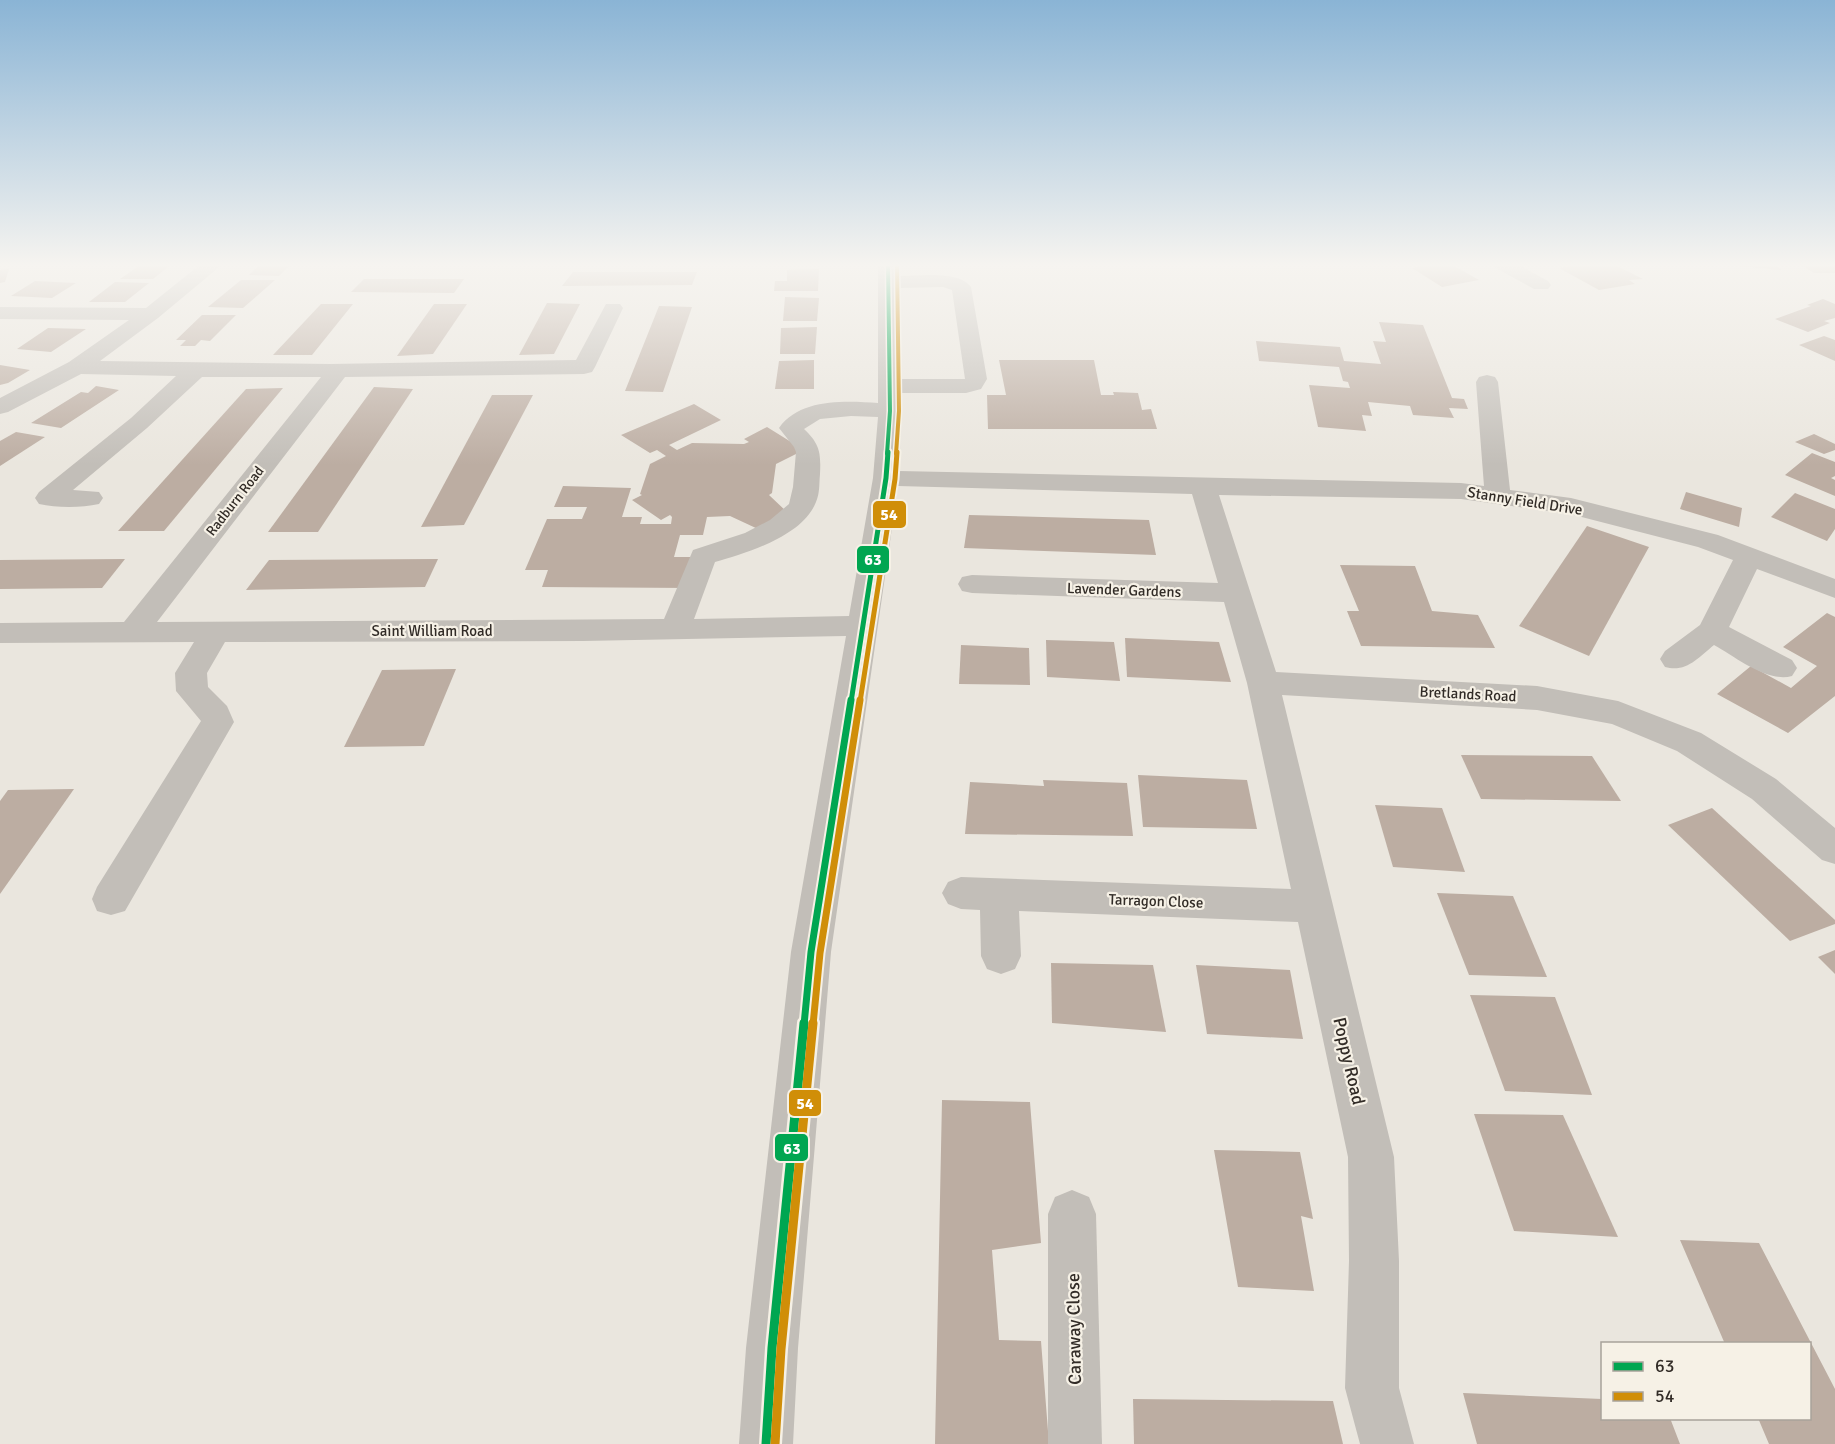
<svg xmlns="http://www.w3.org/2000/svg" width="1835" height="1444" font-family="Signika,sans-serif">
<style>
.building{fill:#bcada2}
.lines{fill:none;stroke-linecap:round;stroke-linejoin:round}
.minor{fill:#c2beb8;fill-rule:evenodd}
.bus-1-far3-casing{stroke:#f6f1e6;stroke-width:7}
.bus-1-far2-casing{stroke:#f6f1e6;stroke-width:9}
.bus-1-far1-casing{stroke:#f6f1e6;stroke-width:11}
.bus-1-casing{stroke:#f6f1e6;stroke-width:14}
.bus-2-far3-casing{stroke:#f6f1e6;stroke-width:7}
.bus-2-far2-casing{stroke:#f6f1e6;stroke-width:9}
.bus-2-far1-casing{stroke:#f6f1e6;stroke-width:11}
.bus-2-casing{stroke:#f6f1e6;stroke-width:14}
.bus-1-far3{stroke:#00a651;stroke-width:4}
.bus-1-far2{stroke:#00a651;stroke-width:5}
.bus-1-far1{stroke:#00a651;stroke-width:7}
.bus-1{stroke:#00a651;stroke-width:9}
.bus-2-far3{stroke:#d08e08;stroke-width:4}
.bus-2-far2{stroke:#d08e08;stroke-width:5}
.bus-2-far1{stroke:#d08e08;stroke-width:7}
.bus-2{stroke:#d08e08;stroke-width:9}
.labels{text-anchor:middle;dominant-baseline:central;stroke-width:4.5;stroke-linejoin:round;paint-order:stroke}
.far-street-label{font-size:14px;fill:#322c27;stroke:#f6f1e6}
.street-label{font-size:15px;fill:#322c27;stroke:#f6f1e6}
.near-street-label{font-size:18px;fill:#322c27;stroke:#f6f1e6}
.line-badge{stroke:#f6f1e6;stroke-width:2}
.badge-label{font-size:16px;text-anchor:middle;font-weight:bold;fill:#fff}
</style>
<rect width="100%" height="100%" fill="#eae6de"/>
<!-- building -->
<g class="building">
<path d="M 143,263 L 173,263 L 153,279 L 120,279 Z"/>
<path d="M 261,263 L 292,263 L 279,276 L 249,275 Z"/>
<path d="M 1438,263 L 1449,263 L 1479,280 L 1442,287 L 1412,268 Z"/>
<path d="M 1589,263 L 1611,263 L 1643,279 L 1629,280 L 1635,284 L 1599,290 L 1559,268 Z"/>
<path d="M 1727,263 L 1775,263 L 1781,270 L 1728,265 Z"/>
<path d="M 1799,263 L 1835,263 L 1835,273 L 1814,273 Z"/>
<path d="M 9,269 L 5,282 L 0,283 L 0,270 Z"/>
<path d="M 819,269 L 818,291 L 774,291 L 775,281 L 787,281 L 787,270 Z"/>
<path d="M 573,272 L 697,272 L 692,285 L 562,286 Z"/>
<path d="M 364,279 L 464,279 L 454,293 L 351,292 Z"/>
<path d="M 241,280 L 275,280 L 243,308 L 208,307 Z"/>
<path d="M 35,281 L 76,283 L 52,298 L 11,296 Z"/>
<path d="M 115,282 L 149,283 L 125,302 L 89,302 Z"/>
<path d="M 785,297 L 819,298 L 817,321 L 783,321 Z"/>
<path d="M 1823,299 L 1835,304 L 1835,318 L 1824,321 L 1830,323 L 1808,332 L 1775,319 L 1811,306 L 1807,305 Z"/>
<path d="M 547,303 L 580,304 L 554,354 L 519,355 Z"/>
<path d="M 321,304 L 353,304 L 312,355 L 273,355 Z"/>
<path d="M 434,304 L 467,304 L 433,354 L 397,356 Z"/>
<path d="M 659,306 L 692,307 L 663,392 L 625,391 Z"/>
<path d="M 202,315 L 236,315 L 210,341 L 201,340 L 195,346 L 180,346 L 186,340 L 176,340 Z"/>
<path d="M 1379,322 L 1423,325 L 1452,398 L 1464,399 L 1468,409 L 1449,408 L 1454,418 L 1413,415 L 1410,406 L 1368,402 L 1372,416 L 1362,415 L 1366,431 L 1318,427 L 1309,385 L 1350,388 L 1348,382 L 1343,381 L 1339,367 L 1259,361 L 1256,341 L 1340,347 L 1344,361 L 1381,364 L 1373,341 L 1386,342 Z"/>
<path d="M 817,327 L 815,354 L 780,354 L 781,328 Z"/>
<path d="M 48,328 L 86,329 L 51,352 L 17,349 Z"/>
<path d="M 1824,336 L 1835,340 L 1835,361 L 1799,345 Z"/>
<path d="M 814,360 L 814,389 L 775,389 L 779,361 Z"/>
<path d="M 999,360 L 1094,360 L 1101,395 L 1114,395 L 1113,392 L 1138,393 L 1142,410 L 1151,409 L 1157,429 L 988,429 L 987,395 L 1006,395 Z"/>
<path d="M 0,365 L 30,370 L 8,383 L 0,385 Z"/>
<path d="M 96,386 L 119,390 L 61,428 L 31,423 L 81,392 L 88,393 Z"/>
<path d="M 374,387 L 413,389 L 318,532 L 268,532 Z"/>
<path d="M 283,388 L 164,531 L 118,531 L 246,389 Z"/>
<path d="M 492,395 L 533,395 L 464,525 L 421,527 Z"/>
<path d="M 694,404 L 721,420 L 669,445 L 677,450 L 692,443 L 744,444 L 749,442 L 744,439 L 767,427 L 804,450 L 776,464 L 772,493 L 769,495 L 788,513 L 758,529 L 730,516 L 707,517 L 703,535 L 680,535 L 674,557 L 698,557 L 690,588 L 542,587 L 548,570 L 525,570 L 547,519 L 582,519 L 587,507 L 554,507 L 563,486 L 631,488 L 622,517 L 642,517 L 640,524 L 671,524 L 672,517 L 670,515 L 661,520 L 632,500 L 642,495 L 640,494 L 650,464 L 666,456 L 657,450 L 650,453 L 621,435 Z"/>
<path d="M 16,432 L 45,437 L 0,466 L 0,441 Z"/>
<path d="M 1814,434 L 1835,444 L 1835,450 L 1824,454 L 1795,442 Z"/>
<path d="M 1812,453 L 1835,462 L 1835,476 L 1831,478 L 1835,480 L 1835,496 L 1785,475 Z"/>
<path d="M 1686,492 L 1742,508 L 1739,527 L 1680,509 Z"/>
<path d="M 1795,493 L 1835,509 L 1835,529 L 1827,541 L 1771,517 Z"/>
<path d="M 969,515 L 1149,520 L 1156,555 L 964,548 Z"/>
<path d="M 1587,526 L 1649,547 L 1589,656 L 1519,626 Z"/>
<path d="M 125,559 L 102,588 L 0,589 L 0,560 Z"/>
<path d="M 438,559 L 425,587 L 246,590 L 269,560 Z"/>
<path d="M 1340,565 L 1415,566 L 1432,611 L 1478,615 L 1495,648 L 1361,646 L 1347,611 L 1359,611 Z"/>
<path d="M 1827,613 L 1835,617 L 1835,696 L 1788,733 L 1717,694 L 1751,666 L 1791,688 L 1817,666 L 1783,647 Z"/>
<path d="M 1125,638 L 1219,642 L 1231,682 L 1127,677 Z"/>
<path d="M 1046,640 L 1114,642 L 1120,681 L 1047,677 Z"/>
<path d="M 961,645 L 1029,648 L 1030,685 L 959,684 Z"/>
<path d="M 456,669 L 424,746 L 344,747 L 382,670 Z"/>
<path d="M 1461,755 L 1592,756 L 1621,801 L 1481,799 Z"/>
<path d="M 1138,775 L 1247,780 L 1257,829 L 1143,827 Z"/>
<path d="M 1043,780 L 1127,783 L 1133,836 L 965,834 L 970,782 L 1044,786 Z"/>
<path d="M 74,789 L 0,894 L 0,801 L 8,790 Z"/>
<path d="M 1375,805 L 1442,808 L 1465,872 L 1393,867 Z"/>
<path d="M 1712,808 L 1835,920 L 1835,924 L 1790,941 L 1668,825 Z"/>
<path d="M 1437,893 L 1513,896 L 1547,977 L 1469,975 Z"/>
<path d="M 1835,950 L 1835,974 L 1818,957 Z"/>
<path d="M 1051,963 L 1153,965 L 1166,1032 L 1052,1023 Z"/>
<path d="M 1196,965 L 1290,970 L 1303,1039 L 1207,1034 Z"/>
<path d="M 1470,995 L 1555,997 L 1592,1095 L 1505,1091 Z"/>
<path d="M 942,1100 L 1030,1102 L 1041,1243 L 992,1250 L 999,1340 L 1041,1341 L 1049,1444 L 935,1444 Z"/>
<path d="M 1474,1114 L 1563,1115 L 1618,1237 L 1514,1231 Z"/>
<path d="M 1214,1150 L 1300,1152 L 1313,1219 L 1301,1216 L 1314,1291 L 1238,1287 Z"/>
<path d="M 1680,1240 L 1759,1243 L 1835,1389 L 1835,1444 L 1769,1444 L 1758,1418 L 1810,1418 L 1810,1344 L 1725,1344 Z"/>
<path d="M 1463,1393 L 1602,1399 L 1602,1418 L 1670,1418 L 1680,1444 L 1477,1444 Z"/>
<path d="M 1133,1399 L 1333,1401 L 1343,1444 L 1134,1444 Z"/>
</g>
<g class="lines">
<!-- minor -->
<g class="minor">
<path d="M 202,263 L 224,263 L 158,318 L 100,361 L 330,364 L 576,360 L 606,304 L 620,304 L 623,308 L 595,367 L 592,372 L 584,374 L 345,377 L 157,622 L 664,619 L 693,550 L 745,533 L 770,520 L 789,504 L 793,487 L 796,452 L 794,447 L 779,428 C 800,398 846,401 878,403 L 878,263 L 897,263 L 898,276 C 917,276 959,270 971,287 L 987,379 L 981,389 L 966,393 L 901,393 L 899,471 L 1461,483 L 1484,486 L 1476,382 L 1479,377 L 1487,375 L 1495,377 L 1498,382 L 1510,490 L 1571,498 L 1718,535 L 1835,579 L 1835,598 L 1757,569 L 1729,627 L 1792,660 L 1797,668 L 1792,676 C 1767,683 1736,657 1714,645 C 1698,658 1686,673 1665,667 L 1660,659 L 1665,651 L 1700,625 L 1733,560 L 1698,547 L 1570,514 L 1461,499 L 1219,495 L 1276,672 L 1537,686 L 1618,701 L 1701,733 L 1776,779 L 1835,828 L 1835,864 L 1822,860 L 1752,799 L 1677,751 L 1612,724 L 1537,710 L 1282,695 L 1394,1157 L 1399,1261 L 1399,1388 L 1414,1444 L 1360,1444 L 1345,1388 L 1349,1261 L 1348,1157 L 1298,922 L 1019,911 L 1021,956 L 1015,969 L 1001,974 L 987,969 L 981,956 L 980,910 L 961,909 L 948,904 L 942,893 L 948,882 L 961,877 L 1291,889 L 1247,683 L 1224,602 L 972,593 L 962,591 L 958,584 L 962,577 L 972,575 L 1218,583 L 1192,494 L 898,486 L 831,952 L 798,1348 L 793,1444 L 739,1444 L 746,1348 L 791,952 L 846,636 L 583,641 L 225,642 L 207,673 L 208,687 L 227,706 L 234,722 L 125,911 L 111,915 L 97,911 L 92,899 L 97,887 L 201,721 L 176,691 L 175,673 L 194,642 L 0,643 L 0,623 L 124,622 L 321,377 L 202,377 L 147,428 L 73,490 L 99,492 L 103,498 L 99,504 C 81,508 57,508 39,504 L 35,498 L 39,492 L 131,418 L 176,376 L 81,374 L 8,412 L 0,414 L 0,398 L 69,362 L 129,320 L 0,319 L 0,307 L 146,308 ZM 943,287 L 952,290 L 965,379 L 901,379 L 898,288 ZM 851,416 L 878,417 L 873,478 L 849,616 L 694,619 L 715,562 C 747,553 803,536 816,502 C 820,493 819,484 820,474 C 821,453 820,444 804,429 L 820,419 Z"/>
<path d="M 1491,263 L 1515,263 L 1548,281 L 1551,285 L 1548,289 L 1534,289 L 1494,267 Z"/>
<path d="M 1072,1190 L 1089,1197 L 1096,1214 L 1102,1444 L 1048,1444 L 1048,1214 L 1055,1197 Z"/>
</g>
<!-- bus-1-far3 casing -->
<g class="bus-1-far3-casing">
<path id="bus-1-far3" d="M 887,454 L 890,411 L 888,263"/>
</g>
<!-- bus-1-far2 casing -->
<g class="bus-1-far2-casing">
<path id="bus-1-far2" d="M 851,702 L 886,478 L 888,452"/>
</g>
<!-- bus-1-far1 casing -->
<g class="bus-1-far1-casing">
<path id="bus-1-far1" d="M 804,1025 L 811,952 L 851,700"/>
</g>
<!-- bus-1 casing -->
<g class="bus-1-casing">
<path id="bus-1" d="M 766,1444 L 772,1348 L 804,1023"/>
</g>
<!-- bus-2-far3 casing -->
<g class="bus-2-far3-casing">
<path id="bus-2-far3" d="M 896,454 L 899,411 L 897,263"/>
</g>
<!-- bus-2-far2 casing -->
<g class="bus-2-far2-casing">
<path id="bus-2-far2" d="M 860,702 L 895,479 L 897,452"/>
</g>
<!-- bus-2-far1 casing -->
<g class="bus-2-far1-casing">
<path id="bus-2-far1" d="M 813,1025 L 820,953 L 860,700"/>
</g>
<!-- bus-2 casing -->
<g class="bus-2-casing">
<path id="bus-2" d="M 775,1444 L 781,1349 L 813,1023"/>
</g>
<!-- bus-1-far3 -->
<use href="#bus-1-far3" class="bus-1-far3"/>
<!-- bus-1-far2 -->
<use href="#bus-1-far2" class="bus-1-far2"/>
<!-- bus-1-far1 -->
<use href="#bus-1-far1" class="bus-1-far1"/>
<!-- bus-1 -->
<use href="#bus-1" class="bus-1"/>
<!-- bus-2-far3 -->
<use href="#bus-2-far3" class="bus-2-far3"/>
<!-- bus-2-far2 -->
<use href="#bus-2-far2" class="bus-2-far2"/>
<!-- bus-2-far1 -->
<use href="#bus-2-far1" class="bus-2-far1"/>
<!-- bus-2 -->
<use href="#bus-2" class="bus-2"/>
</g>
<!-- sky -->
<linearGradient id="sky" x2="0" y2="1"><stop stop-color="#8ab4d5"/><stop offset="0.57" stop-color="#f6f4f0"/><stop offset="1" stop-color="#f6f4f0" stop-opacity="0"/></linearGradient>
<rect width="1835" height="465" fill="url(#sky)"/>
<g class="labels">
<!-- far-street labels -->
<g class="far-street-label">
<text transform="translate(235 501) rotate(-52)">Radburn Road</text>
</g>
<!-- street labels -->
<g class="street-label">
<text transform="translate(1525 501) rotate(9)">Stanny Field Drive</text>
<text transform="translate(1124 590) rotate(2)">Lavender Gardens</text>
<text x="432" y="631">Saint William Road</text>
<text transform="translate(1468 694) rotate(3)">Bretlands Road</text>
<text transform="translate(1156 901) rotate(2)">Tarragon Close</text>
</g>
<!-- near-street labels -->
<g class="near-street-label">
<text transform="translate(1349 1061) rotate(77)">Poppy Road</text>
<text transform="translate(1074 1329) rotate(-91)">Caraway Close</text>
</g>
</g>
<g class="line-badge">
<rect x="872" y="500" width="35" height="29" rx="6" fill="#d08e08"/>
<rect x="856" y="545" width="34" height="29" rx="6" fill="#00a651"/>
<rect x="788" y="1089" width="34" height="28" rx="6" fill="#d08e08"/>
<rect x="774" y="1133" width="35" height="29" rx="6" fill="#00a651"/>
</g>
<g class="badge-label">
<text x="889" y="520">54</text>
<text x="873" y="565">63</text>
<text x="805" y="1109">54</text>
<text x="792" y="1154">63</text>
</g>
<!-- legend -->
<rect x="1601" y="1342" width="210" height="78" fill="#f6f1e6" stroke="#a8a29a" stroke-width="1.5"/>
<rect x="1613" y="1362" width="30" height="9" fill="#00a651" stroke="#a8a29a" stroke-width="1.5"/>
<text x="1655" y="1372" font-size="18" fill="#322c27">63</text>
<rect x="1613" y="1392" width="30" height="9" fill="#d08e08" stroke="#a8a29a" stroke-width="1.5"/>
<text x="1655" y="1402" font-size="18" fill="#322c27">54</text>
</svg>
